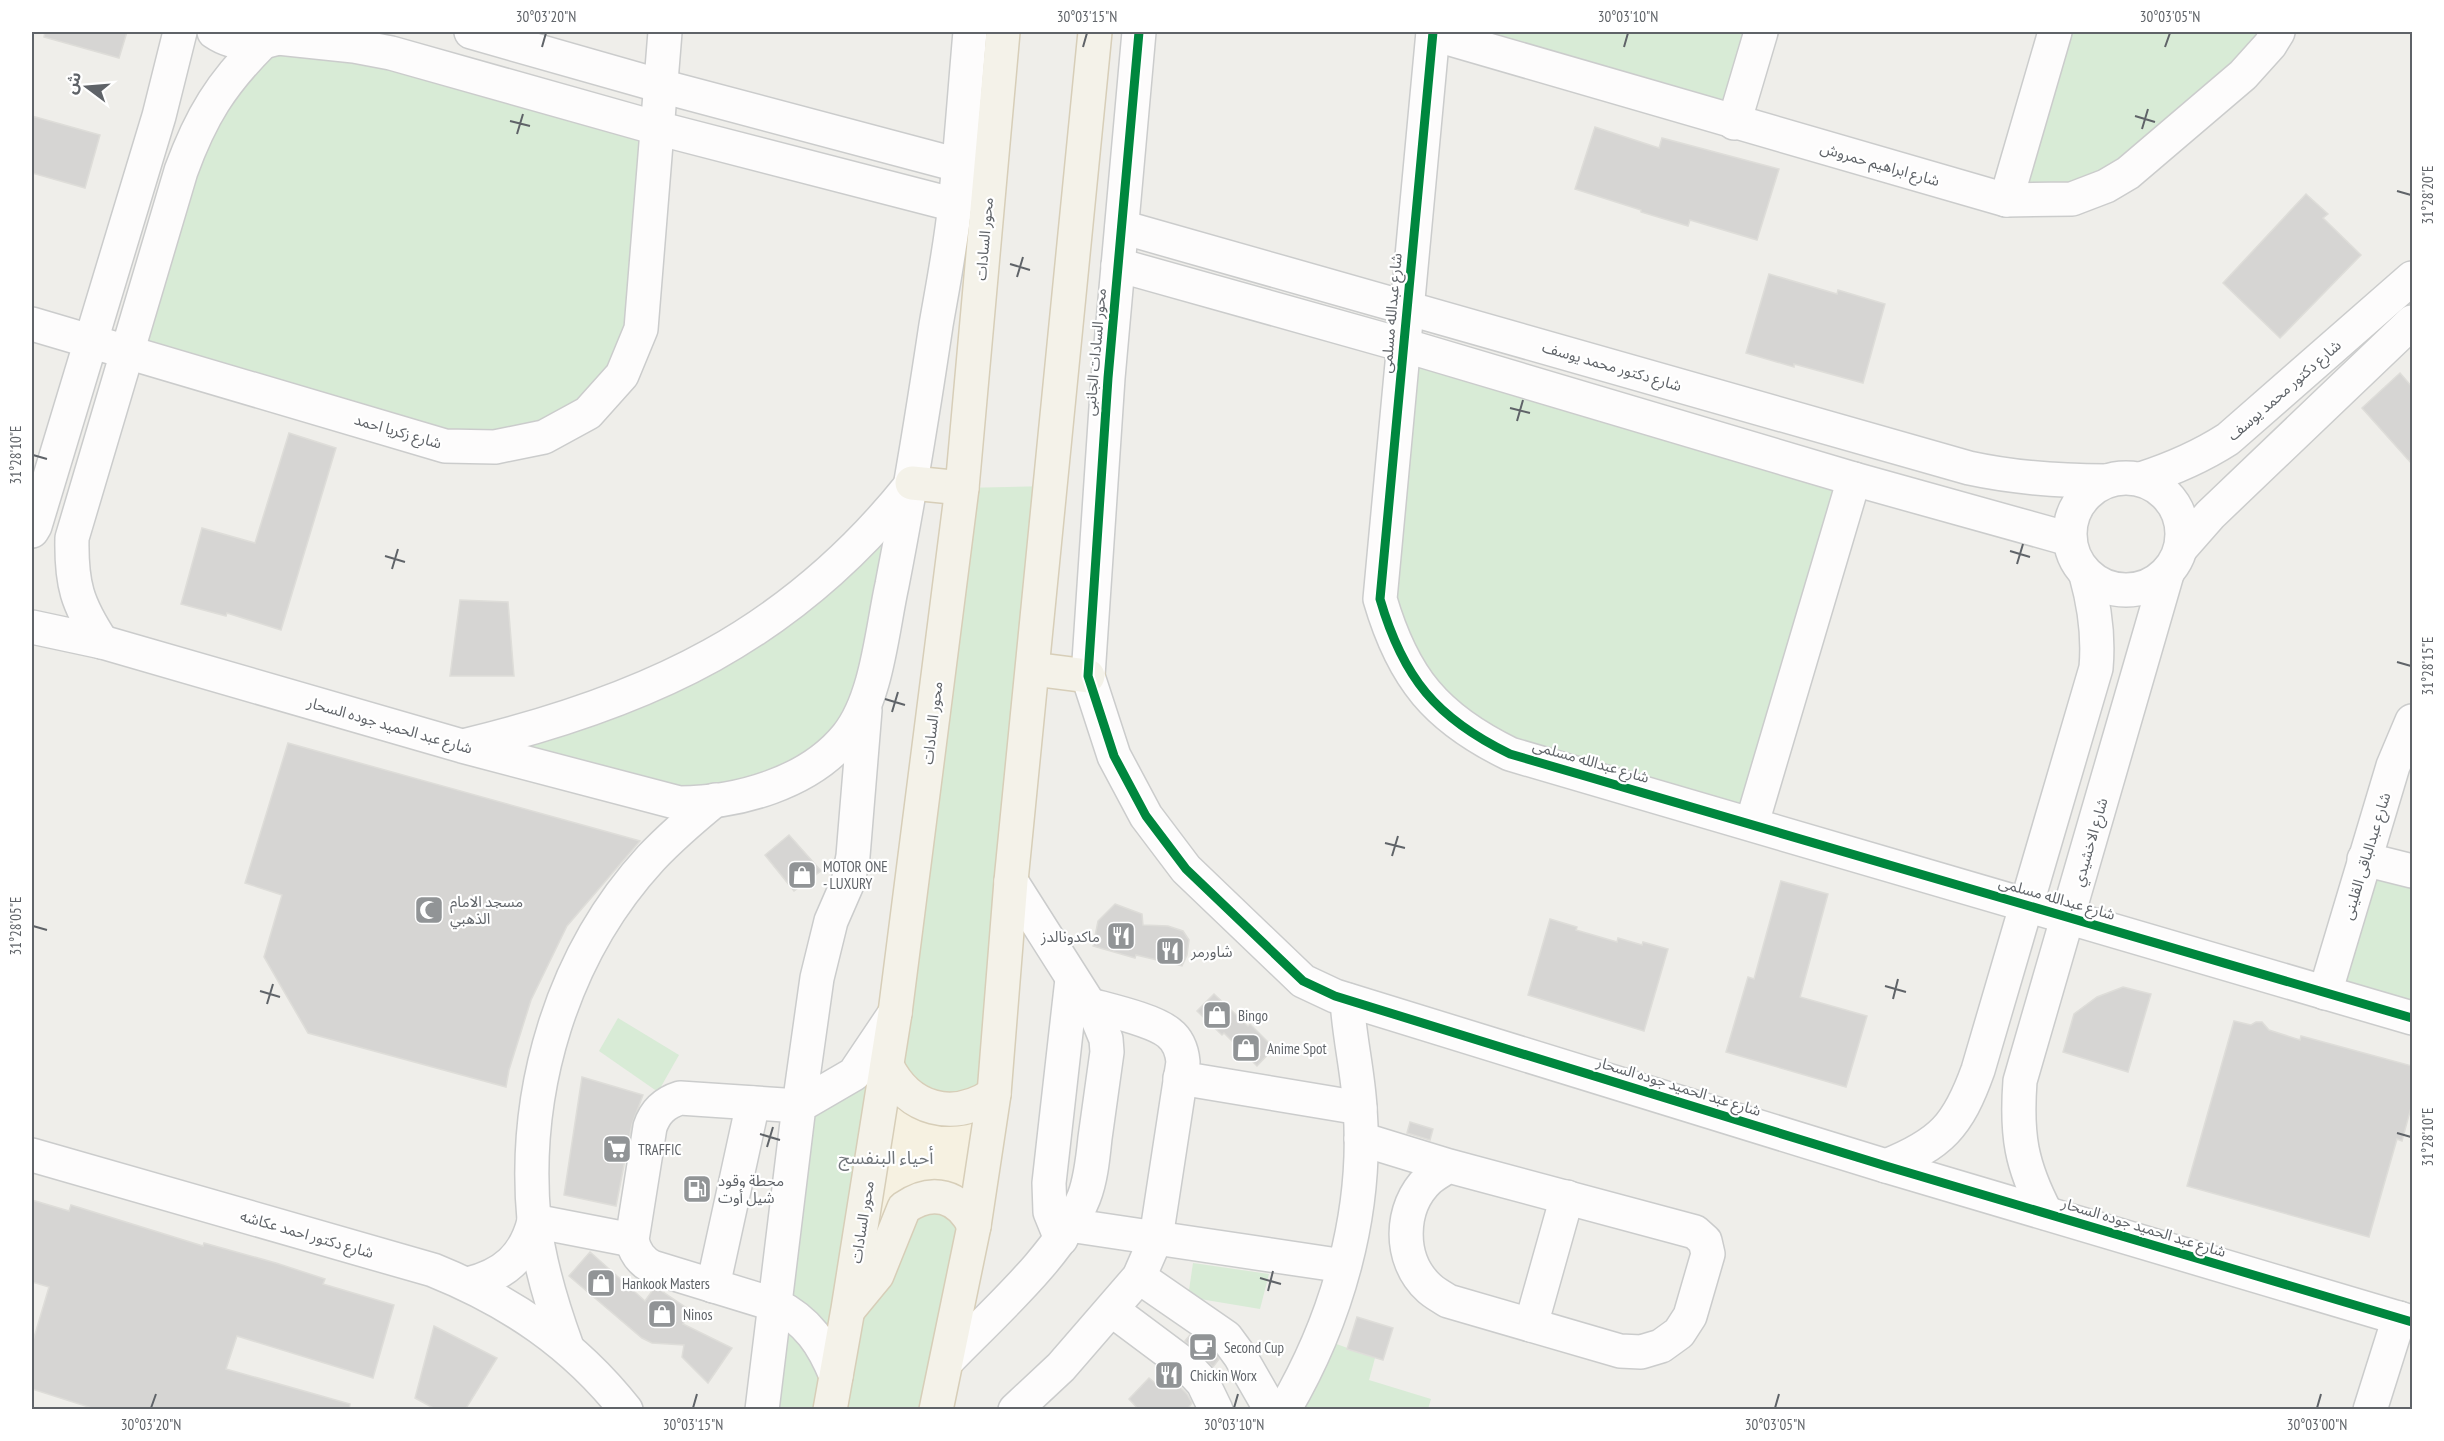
<svg xmlns="http://www.w3.org/2000/svg" width="2444" height="1441" font-family="'PT Sans Narrow','Noto Sans Arabic',sans-serif">
<style>
.green{fill:#d8ebd6}
.sand{fill:#f6f1e1}
.building{fill:#d6d5d3;stroke:#deddd9;stroke-width:1.5}
.lines{fill:none;stroke-linecap:round;stroke-linejoin:round}
.minor-casing{stroke:#cbcccc;stroke-width:36}
.major-casing{stroke:#d7ceb8;stroke-width:36}
.minor{stroke:#fdfcfc;stroke-width:33}
.major{stroke:#f4f2e9;stroke-width:33}
.cycleway-casing{stroke:#fff;stroke-width:13}
.cycleway{stroke:#00873e;stroke-width:9}
.ticks{fill:none;stroke:#5f6368;stroke-width:2}
.labels{text-anchor:middle;dominant-baseline:central;stroke-width:4.5;stroke-linejoin:round;paint-order:stroke}
.street-label{font-size:15px;fill:#5f6368;stroke:#fff}
.poi-label{font-size:15px;fill:#5f6368;stroke:#fff;text-anchor:start}
.quarter-label{font-size:18px;fill:#70757a;stroke:#fff}
.neatline{fill:none;stroke:#5f6368;stroke-width:2}
.ticks-label{font-size:15px;text-anchor:middle;fill:#5f6368}
</style>
<rect width="100%" height="100%" fill="#efeeea"/>
<!-- green -->
<g class="green">
<path d="M 1433,32 L 1761,32 L 1734,123 Z"/>
<path d="M 2055,32 L 2276,32 L 2128,173 L 2006,200 Z"/>
<path d="M 278,38 L 657,128 L 622,375 L 495,447 L 128,352 L 181,171 Z"/>
<path d="M 1403,345 L 1854,479 L 1752,823 L 1478,739 L 1390,633 Z"/>
<path d="M 1051,486 L 994,1094 L 904,1208 L 962,1208 L 936,1409 L 762,1410 L 797,1138 L 893,1016 L 962,488 Z"/>
<path d="M 889,512 L 871,685 L 836,749 L 697,803 L 462,746 L 652,685 Z"/>
<path d="M 2364,859 L 2412,871 L 2412,1018 L 2325,993 Z"/>
<path d="M 618,1018 L 679,1055 L 658,1092 L 599,1051 Z"/>
<path d="M 1193,1263 L 1269,1274 L 1260,1309 L 1188,1297 Z"/>
<path d="M 1320,1338 L 1375,1358 L 1369,1380 L 1431,1399 L 1428,1409 L 1284,1410 Z"/>
</g>
<!-- sand -->
<path class="sand" d="M 887,1066 L 902,1090 L 982,1102 L 974,1226 L 933,1197 L 864,1293 Z"/>
<!-- building -->
<g class="building">
<path d="M 45,32 L 127,32 L 119,58 L 44,37 Z"/>
<path d="M 32,116 L 100,135 L 85,188 L 32,173 Z"/>
<path d="M 1595,127 L 1659,148 L 1662,138 L 1779,169 L 1757,240 L 1690,220 L 1688,226 L 1641,212 L 1641,210 L 1575,189 Z"/>
<path d="M 2306,194 L 2328,214 L 2323,218 L 2361,255 L 2280,338 L 2223,283 Z"/>
<path d="M 1769,274 L 1837,294 L 1838,290 L 1885,304 L 1863,383 L 1794,364 L 1794,367 L 1746,353 Z"/>
<path d="M 2400,373 L 2412,387 L 2412,464 L 2362,408 Z"/>
<path d="M 289,433 L 336,448 L 281,630 L 227,613 L 226,616 L 181,604 L 202,528 L 255,543 Z"/>
<path d="M 460,600 L 508,602 L 514,676 L 450,676 Z"/>
<path d="M 288,743 L 640,841 L 567,926 L 531,1000 L 509,1070 L 506,1087 L 308,1033 L 264,957 L 282,895 L 245,883 Z"/>
<path d="M 789,835 L 821,871 L 794,891 L 765,855 Z"/>
<path d="M 1781,881 L 1828,894 L 1800,997 L 1867,1016 L 1846,1087 L 1726,1052 L 1748,977 L 1754,979 Z"/>
<path d="M 1115,904 L 1142,914 L 1143,925 L 1168,926 L 1183,931 L 1189,940 L 1187,955 L 1182,966 L 1136,955 L 1135,958 L 1093,946 L 1098,921 Z"/>
<path d="M 1550,919 L 1577,927 L 1576,930 L 1617,942 L 1618,938 L 1642,945 L 1643,942 L 1668,949 L 1644,1031 L 1528,995 Z"/>
<path d="M 2123,987 L 2151,994 L 2128,1072 L 2063,1052 L 2074,1014 L 2097,997 Z"/>
<path d="M 1214,994 L 1248,1026 L 1250,1024 L 1274,1048 L 1257,1066 L 1224,1033 L 1222,1035 L 1197,1011 Z"/>
<path d="M 2234,1021 L 2251,1025 L 2256,1022 L 2262,1022 L 2269,1030 L 2300,1040 L 2301,1036 L 2412,1066 L 2412,1104 L 2402,1141 L 2397,1139 L 2369,1237 L 2187,1186 Z"/>
<path d="M 582,1077 L 643,1095 L 632,1124 L 616,1206 L 564,1195 Z"/>
<path d="M 1410,1122 L 1433,1129 L 1430,1140 L 1407,1133 Z"/>
<path d="M 32,1200 L 69,1211 L 71,1205 L 203,1246 L 204,1243 L 276,1263 L 325,1279 L 323,1284 L 394,1305 L 373,1378 L 237,1336 L 226,1369 L 350,1404 L 349,1410 L 98,1410 L 32,1389 L 32,1344 L 49,1287 L 32,1282 Z"/>
<path d="M 590,1252 L 645,1301 L 655,1287 L 657,1288 L 691,1311 L 683,1324 L 732,1348 L 708,1383 L 682,1357 L 684,1345 L 652,1343 L 642,1338 L 569,1276 Z"/>
<path d="M 1357,1317 L 1393,1328 L 1383,1360 L 1347,1349 Z"/>
<path d="M 434,1326 L 497,1358 L 465,1410 L 437,1410 L 415,1398 Z"/>
<path d="M 1190,1335 L 1213,1351 L 1219,1359 L 1213,1367 L 1185,1341 Z"/>
<path d="M 1169,1376 L 1187,1394 L 1192,1403 L 1187,1410 L 1139,1410 L 1129,1399 L 1149,1378 L 1161,1388 Z"/>
</g>
<g class="lines">
<!-- minor casing -->
<g class="minor-casing">
<g id="minor">
<path d="M 214,32 C 233,45 254,45 275,39"/>
<path d="M 471,32 L 661,86 L 958,165"/>
<path d="M 1139,32 L 1108,378 L 1088,676 L 1114,756 L 1146,816 L 1186,869 L 1303,981 L 1335,996 L 1886,1166 L 2412,1322"/>
<path d="M 1433,32 L 1380,599 C 1403,678 1436,718 1510,754 L 2412,1018"/>
<path d="M 1433,34 L 2006,200 L 2072,199 L 2106,186 L 2128,173 L 2243,75 L 2270,45 L 2278,32"/>
<path d="M 278,38 L 354,46 L 391,53 L 657,128 L 955,205"/>
<path d="M 1734,123 L 1761,32"/>
<path d="M 2006,200 L 2055,32"/>
<path d="M 1122,227 L 1969,468 C 2015,478 2059,481 2106,481"/>
<path d="M 1118,265 L 1403,345 L 1854,479 L 2069,539"/>
<path d="M 32,324 L 445,446 L 495,447 L 544,437 L 588,413 L 622,375 L 641,329 L 665,32"/>
<circle cx="2126" cy="534" r="56"/>
<path d="M 2141,479 C 2172,469 2200,457 2228,439 L 2412,278"/>
<path d="M 32,531 L 35,526 L 159,116 L 180,32"/>
<path d="M 2181,548 L 2210,515 L 2412,322"/>
<path d="M 32,627 L 102,642 L 462,746 L 679,803 C 738,803 809,783 847,736 C 877,699 882,630 892,585 C 909,498 923,412 936,325 C 943,285 951,244 955,204 C 961,146 965,89 970,32"/>
<path d="M 102,642 C 77,604 71,584 72,538 L 181,171 C 201,116 221,84 262,43"/>
<path d="M 467,745 C 649,701 790,636 910,486"/>
<path d="M 1752,823 L 1854,479"/>
<path d="M 2364,859 L 2412,871"/>
<path d="M 2325,993 L 2393,766 L 2412,721"/>
<path d="M 1180,1078 L 1360,1108"/>
<path d="M 1361,1139 L 1449,1166 L 1695,1232 L 1705,1241 L 1708,1254 L 1690,1316 L 1679,1333 L 1661,1346 L 1641,1352 L 1620,1351 L 1448,1301 C 1442,1297 1434,1293 1429,1288 C 1398,1260 1399,1207 1429,1179 C 1435,1174 1442,1170 1449,1166"/>
<path d="M 32,1155 L 433,1270 C 510,1301 574,1344 626,1410"/>
<path d="M 1886,1166 C 1941,1144 1958,1126 1978,1070 L 2096,668 C 2099,635 2095,607 2086,575"/>
<path d="M 2046,1213 C 2021,1165 2016,1135 2020,1081 L 2167,574"/>
<path d="M 1069,1225 L 1344,1266"/>
<path d="M 1061,1239 L 1050,1212 L 1049,1183 L 1072,979"/>
<path d="M 1139,1277 L 1226,1337 L 1240,1356 L 1271,1410"/>
<path d="M 468,1284 C 504,1275 525,1257 534,1221 L 632,1240"/>
<path d="M 713,1286 L 753,1103"/>
<path d="M 1112,1310 L 1187,1366 L 1203,1383 L 1216,1410"/>
<path d="M 1531,1325 L 1567,1197"/>
<path d="M 567,1347 C 552,1306 539,1264 534,1220 C 522,1090 562,955 651,858 C 671,837 693,818 715,800"/>
<path d="M 947,1361 C 990,1316 1061,1255 1084,1197 C 1091,1179 1093,1157 1095,1138 C 1099,1110 1103,1081 1107,1052 L 1106,1039 L 1096,1015 L 1011,881"/>
<path d="M 836,1376 C 823,1344 808,1321 776,1305 L 652,1267 C 641,1261 635,1253 632,1240 L 650,1127 C 655,1112 664,1103 680,1098 L 799,1106 L 817,978 L 831,921 L 848,882 L 853,856 L 865,710"/>
<path d="M 762,1410 L 799,1106 L 854,1074 L 895,1013"/>
<path d="M 1015,1410 L 1061,1367 L 1139,1277 L 1156,1238 L 1183,1062 C 1182,1051 1178,1040 1169,1033 C 1154,1020 1108,1010 1087,1004"/>
<path d="M 1284,1410 C 1337,1320 1368,1213 1360,1108 C 1358,1072 1349,1036 1347,1000"/>
<path d="M 2370,1410 L 2399,1318"/>
</g>
</g>
<!-- major casing -->
<g class="major-casing">
<g id="major">
<path d="M 912,483 L 962,488"/>
<path d="M 1033,669 L 1088,676"/>
<path d="M 887,1066 C 909,1110 953,1122 994,1094"/>
<path d="M 849,1309 L 877,1275 L 904,1208 C 932,1188 959,1195 974,1226"/>
<path d="M 830,1410 L 848,1309 L 895,1013 L 962,488 L 1003,32"/>
<path d="M 936,1410 L 974,1226 L 994,1094 L 1011,881 L 1095,32"/>
</g>
</g>
<!-- minor -->
<use href="#minor" class="minor"/>
<!-- major -->
<use href="#major" class="major"/>
<!-- cycleway casing -->
<g class="cycleway-casing">
<g id="cycleway">
<path d="M 1139,32 L 1108,378 L 1088,676 L 1114,756 L 1146,816 L 1186,869 L 1303,981 L 1335,996 L 1886,1166 L 2412,1322"/>
<path d="M 1433,32 L 1380,599 C 1403,678 1436,718 1510,754 L 2412,1018"/>
</g>
</g>
<!-- cycleway -->
<use href="#cycleway" class="cycleway"/>
</g>
<!-- ticks -->
<path class="ticks" d="M 542,47 L 546,33M 1083,47 L 1087,33M 1624,47 L 1628,33M 2165,47 L 2170,33M 2135,116 L 2155,122M 510,121 L 530,126M 2142,129 L 2148,109M 517,134 L 523,114M 2397,191 L 2411,195M 1010,264 L 1030,270M 1017,277 L 1023,257M 1510,408 L 1530,413M 1517,421 L 1523,400M 33,455 L 47,459M 2010,551 L 2030,557M 385,556 L 405,562M 2017,564 L 2023,544M 392,569 L 398,549M 2397,662 L 2411,666M 885,699 L 905,705M 892,712 L 898,692M 1385,843 L 1405,848M 1392,856 L 1398,836M 33,926 L 47,930M 1885,986 L 1906,992M 260,991 L 280,997M 1893,999 L 1898,979M 267,1004 L 273,984M 2397,1133 L 2411,1137M 760,1134 L 780,1140M 767,1147 L 773,1127M 1260,1278 L 1281,1284M 1268,1291 L 1273,1271M 151,1408 L 156,1394M 693,1408 L 697,1394M 1234,1408 L 1238,1394M 1775,1408 L 1779,1394M 2317,1408 L 2321,1394"/>
<!-- icons -->
<defs>
<g id="shop-square" transform="scale(1.5)"><rect x="-9" y="-9" width="18" height="18" rx="4" fill="#919496" stroke="#fff"/><path d="M-5-2.5h2.3a2.7 3.5 0 0 1 5.4 0H5L5.5 6h-11ZM-1.5-2.5h3a1.5 2.3 0 0 0-3 0Z" fill="#fff"/></g>
<g id="mosque-square" transform="scale(1.5)"><rect x="-9" y="-9" width="18" height="18" rx="4" fill="#919496" stroke="#fff"/><path d="M3.5-4.9A6 6 0 1 0 3.5 4.9A5 5 0 1 1 3.5-4.9Z" fill="#fff"/></g>
<g id="restaurant-square" transform="scale(1.5)"><rect x="-9" y="-9" width="18" height="18" rx="4" fill="#919496" stroke="#fff"/><path d="M-5-6h1v4h1v-4h1v4h1v-4h1v5L-1.5 .5V6h-2V.5L-5-1ZM5-6V6H3V1.5H1.5Q1.5-4 5-6Z" fill="#fff"/></g>
<g id="supermarket-square" transform="scale(1.5)"><rect x="-9" y="-9" width="18" height="18" rx="4" fill="#919496" stroke="#fff"/><path d="M-6-5.5h2.5l.6 2H6L4.5 2H-2.5L-4.4-4H-6ZM-1.5 3.2a1.3 1.3 0 1 0 .1 0ZM3 3.2a1.3 1.3 0 1 0 .1 0Z" fill="#fff"/></g>
<g id="fuel-square" transform="scale(1.5)"><rect x="-9" y="-9" width="18" height="18" rx="4" fill="#919496" stroke="#fff"/><path d="M-5.5-6h7V0h2V4h1.3V-2.5L3-4.5l.8-.8L6-3V5H2.5V1h-1V6h-7ZM-4.2-4.7v3.2H.2V-4.7Z" fill="#fff"/></g>
<g id="cafe-square" transform="scale(1.5)"><rect x="-9" y="-9" width="18" height="18" rx="4" fill="#919496" stroke="#fff"/><path d="M-5.5-4.5H6V0H3Q3 3.5 0 3.5H-2.5Q-5.5 3.5-5.5 0ZM3-3.2v2h1.7v-2ZM-6 4.5H4V6H-6Z" fill="#fff"/></g>
</defs>
<g fill-rule="evenodd">
<use href="#shop-square" x="802" y="875"/>
<use href="#mosque-square" x="429" y="910"/>
<use href="#restaurant-square" x="1121" y="936"/>
<use href="#restaurant-square" x="1170" y="951"/>
<use href="#shop-square" x="1217" y="1015"/>
<use href="#shop-square" x="1246" y="1048"/>
<use href="#supermarket-square" x="617" y="1149"/>
<use href="#fuel-square" x="697" y="1189"/>
<use href="#shop-square" x="601" y="1283"/>
<use href="#shop-square" x="662" y="1314"/>
<use href="#cafe-square" x="1203" y="1347"/>
<use href="#restaurant-square" x="1169" y="1375"/>
</g>
<g class="labels">
<!-- street labels -->
<g class="street-label">
<text transform="translate(1880 164) rotate(16)">شارع ابراهيم حمروش</text>
<text transform="translate(984 239) rotate(-85)">محور السادات</text>
<text transform="translate(1391 313) rotate(-85)">شارع عبدالله مسلمى</text>
<text transform="translate(1095 352) rotate(-85)">محور السادات الجانبى</text>
<text transform="translate(1612 366) rotate(16)">شارع دكتور محمد يوسف</text>
<text transform="translate(2284 390) rotate(-41)">شارع دكتور محمد يوسف</text>
<text transform="translate(398 431) rotate(16)">شارع زكريا احمد</text>
<text transform="translate(932 723) rotate(-83)">محور السادات</text>
<text transform="translate(390 725) rotate(16)">شارع عبد الحميد جوده السحار</text>
<text transform="translate(1591 761) rotate(16)">شارع عبدالله مسلمى</text>
<text transform="translate(2090 842) rotate(-74)">شارع الاخشيدي</text>
<text transform="translate(2366 856) rotate(-73)">شارع عبدالباقى القلينى</text>
<text transform="translate(2057 898) rotate(16)">شارع عبدالله مسلمى</text>
<text transform="translate(1679 1086) rotate(17)">شارع عبد الحميد جوده السحار</text>
<text transform="translate(862 1222) rotate(-81)">محور السادات</text>
<text transform="translate(2144 1227) rotate(17)">شارع عبد الحميد جوده السحار</text>
<text transform="translate(307 1234) rotate(16)">شارع دكتور احمد عكاشه</text>
</g>
<!-- poi labels -->
<g class="poi-label">
<text x="823" y="866">MOTOR ONE<tspan x="823" dy="17">- LUXURY</tspan></text>
<text x="450" y="901">مسجد الامام<tspan x="450" dy="17">الذهبي</tspan></text>
<text x="1100" y="936" text-anchor="end">ماكدونالدز</text>
<text x="1191" y="951">شاورمر</text>
<text x="1238" y="1015">Bingo</text>
<text x="1267" y="1048">Anime Spot</text>
<text x="638" y="1149">TRAFFIC</text>
<text x="718" y="1180">محطة وقود<tspan x="718" dy="17">شيل أوت</tspan></text>
<text x="622" y="1283">Hankook Masters</text>
<text x="683" y="1314">Ninos</text>
<text x="1224" y="1347">Second Cup</text>
<text x="1190" y="1375">Chickin Worx</text>
</g>
<!-- quarter labels -->
<g class="quarter-label">
<text x="886" y="1157">أحياء البنفسج</text>
</g>
</g>
<!-- border -->
<rect width="2444" height="1441" fill="none" stroke="#ffffff" stroke-width="66"/>
<!-- north arrow -->
<g transform="translate(87 87) rotate(286)" stroke="#ffffff" stroke-width="4.5" paint-order="stroke">
<path d="M0-4.5L10 22L0 15L-10 22Z" fill="#5f6368"/>
<text y="-9" font-size="16" font-weight="bold" text-anchor="middle" fill="#5f6368">ش</text>
</g>
<rect x="33" y="33" width="2378" height="1375" class="neatline"/>
<g class="ticks-label">
<text x="546" y="22">30°03'20"N</text>
<text x="1087" y="22">30°03'15"N</text>
<text x="1628" y="22">30°03'10"N</text>
<text x="2170" y="22">30°03'05"N</text>
<text transform="translate(2428 195) rotate(-90)" y="5">31°28'20"E</text>
<text transform="translate(16 455) rotate(-90)" y="5">31°28'10"E</text>
<text transform="translate(2428 666) rotate(-90)" y="5">31°28'15"E</text>
<text transform="translate(16 926) rotate(-90)" y="5">31°28'05"E</text>
<text transform="translate(2428 1137) rotate(-90)" y="5">31°28'10"E</text>
<text x="151" y="1430">30°03'20"N</text>
<text x="693" y="1430">30°03'15"N</text>
<text x="1234" y="1430">30°03'10"N</text>
<text x="1775" y="1430">30°03'05"N</text>
<text x="2317" y="1430">30°03'00"N</text>
</g>
</svg>
